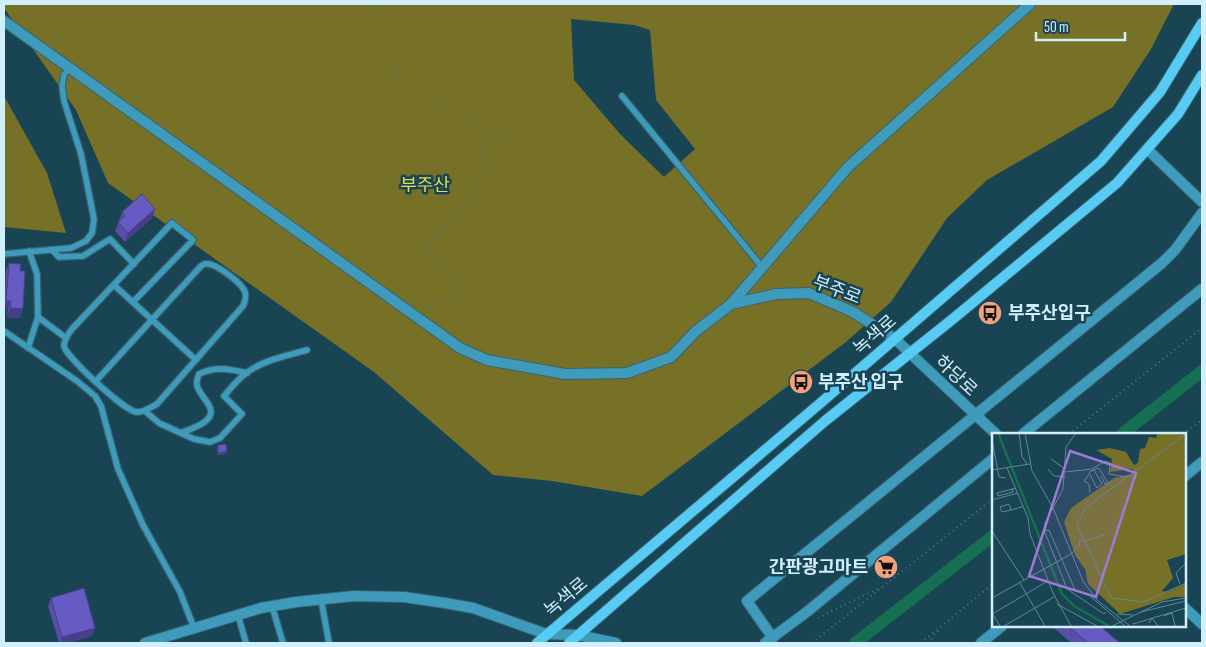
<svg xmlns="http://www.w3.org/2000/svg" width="1206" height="647" font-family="'Sofia Sans Condensed','Noto Sans KR',sans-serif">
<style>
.forest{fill:#777127;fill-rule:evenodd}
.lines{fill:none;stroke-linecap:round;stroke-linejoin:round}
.canal{stroke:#166f50;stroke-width:12}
.service-casing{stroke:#396371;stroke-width:8}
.minor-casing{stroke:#396371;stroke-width:12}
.tertiary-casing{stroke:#396371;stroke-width:12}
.secondary-casing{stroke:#396371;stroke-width:12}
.path{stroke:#517887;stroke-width:2;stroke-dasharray:1 4;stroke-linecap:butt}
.service{stroke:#3f9bbb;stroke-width:5.5}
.minor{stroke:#3f9bbb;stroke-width:10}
.tertiary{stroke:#3f9bbb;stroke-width:10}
.secondary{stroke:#57cbf4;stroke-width:10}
.wall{fill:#584ea8}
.shaded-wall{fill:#474088}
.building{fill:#665bc3;stroke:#474088}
.labels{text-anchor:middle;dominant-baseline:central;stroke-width:5;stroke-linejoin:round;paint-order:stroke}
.park-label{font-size:18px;fill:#e3d956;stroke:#184453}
.street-label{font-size:18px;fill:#d1effc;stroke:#184453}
.poi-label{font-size:18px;font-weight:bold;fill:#d1effc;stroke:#184453;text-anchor:start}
.inset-river{fill:none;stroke:#166f50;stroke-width:2.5}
.inset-road{fill:none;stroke:#628897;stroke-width:1}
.view{fill:#9d7ad7;fill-opacity:0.15;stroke:#9d7ad7;stroke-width:2.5}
.inset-edge{fill:none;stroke:#d1effc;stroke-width:2.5}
</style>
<rect width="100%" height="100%" fill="#184453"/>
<!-- forest -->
<g class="forest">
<path d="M 4,4 L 1174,4 L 1151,49 L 1113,107 L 987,180 L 947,218 L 891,302 L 846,342 L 642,496 L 552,481 L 493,475 L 374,372 L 108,183 L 76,110 L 4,8 ZM 571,19 L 634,25 L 650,30 L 656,100 L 695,149 L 664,177 L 620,134 L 574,80 Z"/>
<path d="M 4,96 L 47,173 L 66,233 L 4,227 Z"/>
</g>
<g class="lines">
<!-- canal -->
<g class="canal">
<path d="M 1122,434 L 1202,371"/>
<path d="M 855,643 L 994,535"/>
</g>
<!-- service casing -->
<g class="service-casing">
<g id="service">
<path d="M 622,96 L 762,267"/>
<path d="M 52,250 L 59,257 L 83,256 L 110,239 L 134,264"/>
<path d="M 4,254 L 71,248 L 86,241 L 92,233 L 94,219 L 81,154 L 64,101 L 62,85 L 64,75 L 69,68"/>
<path d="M 114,285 L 196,360"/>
<path d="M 38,317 L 66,338"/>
<path d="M 4,331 L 77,381 L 95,396 L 101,406 L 118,469 L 143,525 L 180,592 L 194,628"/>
<path d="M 28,348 L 38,317 L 37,274 L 29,251"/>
<path d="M 96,381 L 201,266 C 204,264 205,263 208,264 C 216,264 237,280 242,287 C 247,292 246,300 243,306 L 157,404 C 151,407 143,413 136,412 C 125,411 66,357 64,346 C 64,340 68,334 72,329 L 172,223 L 193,240 L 133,302"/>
<path d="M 145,411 L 159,423 L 194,439 L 210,442 L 220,438 L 242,414 L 224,396 C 231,388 237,380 245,374 C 262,360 287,356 307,350"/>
<path d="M 181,433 C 188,430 197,427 203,423 C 223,410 199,398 197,385 C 196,381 198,377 199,374 C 215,366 230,369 247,373"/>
<path d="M 321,599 L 329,643"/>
<path d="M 272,606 L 283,643"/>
<path d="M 238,615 L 246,643"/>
</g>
</g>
<!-- minor casing -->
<g class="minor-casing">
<g id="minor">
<path d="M 1147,149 L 1202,202"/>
<path d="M 773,638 L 747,601 L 1162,263 L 1175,250 L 1202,213"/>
</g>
</g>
<!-- tertiary casing -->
<g class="tertiary-casing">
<g id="tertiary">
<path d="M 4,21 L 460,348 L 487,360 L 565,374 L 627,373 L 671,357 L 696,331 L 731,304 L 848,167 L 1030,4"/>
<path d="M 731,304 L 776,294 L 809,293 L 853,312 L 895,339 L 996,434"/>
<path d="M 1023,434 L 1202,289"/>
<path d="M 1185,476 L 1202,462"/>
<path d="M 1185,608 L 1202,624"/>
<path d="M 145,643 L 261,608 L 296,602 L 354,596 L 404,597 L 445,603 L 473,608 L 546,634 L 578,635 L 616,643"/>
<path d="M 765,643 L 808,611 L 994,458"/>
<path d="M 981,643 L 1002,626"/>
</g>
</g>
<!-- secondary casing -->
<g class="secondary-casing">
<g id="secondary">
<path d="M 537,643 L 817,406 L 1101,161 L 1160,92 L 1202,23"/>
<path d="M 569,643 L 825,421 L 954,318 L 1117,183 L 1178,114 L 1202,75"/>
</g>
</g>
<!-- path -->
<g class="path">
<path d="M 369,4 L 375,19 L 402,44 L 394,80 L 505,139 L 479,150 L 490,168 L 478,179 L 473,177 L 469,206 L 454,218 L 455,231 L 441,228 L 427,248 L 436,265 L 449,272 L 461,298 L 432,304 L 426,311"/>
<path d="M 1069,434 L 1202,328"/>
<path d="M 1183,434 L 1202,420"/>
<path d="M 818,618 L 881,587"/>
<path d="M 812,643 L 994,498"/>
<path d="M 921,643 L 994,583"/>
<path d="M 928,643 L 939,630"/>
</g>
<!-- service -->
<use href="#service" class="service"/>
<!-- minor -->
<use href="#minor" class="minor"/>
<!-- tertiary -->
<use href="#tertiary" class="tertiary"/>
<!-- secondary -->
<use href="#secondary" class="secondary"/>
</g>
<!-- wall -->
<g class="wall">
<path d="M 122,212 L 152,218 L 125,242 L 115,231 L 119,222 L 119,221 Z"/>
<path d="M 9,263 L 20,318 L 7,317 L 8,309 L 4,309 L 6,271 Z"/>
<path d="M 218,445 L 227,451 L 226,454 L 218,455 L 217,448 Z"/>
<path d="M 51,598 L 92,636 L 67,643 L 59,643 L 48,606 Z"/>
<path d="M 1054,626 L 1100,626 L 1120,643 L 1071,643 L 1053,627 Z"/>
</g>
<!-- shaded-wall -->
<g class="shaded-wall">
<path d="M 155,209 L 152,218 L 125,242 L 128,233 Z"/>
<path d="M 6,301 L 11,301 L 8,309 L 4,309 Z"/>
<path d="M 10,308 L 23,309 L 20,318 L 7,317 Z"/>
<path d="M 227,451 L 226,454 L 218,455 L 219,453 Z"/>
<path d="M 95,628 L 92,636 L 67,643 L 60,643 L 62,637 Z"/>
</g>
<!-- building -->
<g class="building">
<path d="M 142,194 L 155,209 L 128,233 L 118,222 L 125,216 L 122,212 Z"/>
<path d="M 9,263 L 21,264 L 20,271 L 25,271 L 23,309 L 10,308 L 11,301 L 6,301 Z"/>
<path d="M 226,444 L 227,451 L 219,453 L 218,445 Z"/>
<path d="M 84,588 L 95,628 L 62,637 L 51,598 Z"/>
<path d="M 1069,626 L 1100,626 L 1120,643 L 1088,643 Z"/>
</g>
<!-- icons -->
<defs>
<g id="bus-disc" transform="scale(1.25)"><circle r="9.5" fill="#f1a17d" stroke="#184453"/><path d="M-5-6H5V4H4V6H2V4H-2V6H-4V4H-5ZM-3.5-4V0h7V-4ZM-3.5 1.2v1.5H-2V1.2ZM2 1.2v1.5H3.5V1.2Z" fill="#111"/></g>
<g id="supermarket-disc" transform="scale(1.25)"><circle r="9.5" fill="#f1a17d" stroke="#184453"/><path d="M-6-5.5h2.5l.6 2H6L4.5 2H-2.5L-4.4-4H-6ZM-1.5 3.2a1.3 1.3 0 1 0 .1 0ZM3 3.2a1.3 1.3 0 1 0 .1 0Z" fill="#111"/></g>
</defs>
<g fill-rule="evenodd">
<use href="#bus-disc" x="990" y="313"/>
<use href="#bus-disc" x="801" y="382"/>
<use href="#supermarket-disc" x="886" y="567"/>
</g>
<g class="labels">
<!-- park labels -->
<g class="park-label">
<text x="425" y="185">부주산</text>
</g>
<!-- street labels -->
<g class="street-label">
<text transform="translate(837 290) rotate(21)">부주로</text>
<text transform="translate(875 335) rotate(-41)">녹색로</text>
<text transform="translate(956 376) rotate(43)">하당로</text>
<text transform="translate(566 597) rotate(-40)">녹색로</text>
</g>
<!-- poi labels -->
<g class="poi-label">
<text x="1008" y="313">부주산입구</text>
<text x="818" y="382">부주산 입구</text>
<text x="868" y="567" text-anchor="end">간판광고마트</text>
</g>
</g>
<!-- overview -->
<g transform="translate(992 433)">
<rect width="194" height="194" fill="#184453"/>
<path d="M 166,0 L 194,0 L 194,121 L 175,127 L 181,145 L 170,158 L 175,159 L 194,151 L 194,164 L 182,164 L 128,181 L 96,151 L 93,136 L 83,122 L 72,89 L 79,75 L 122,45 L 143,40 L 139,36 L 118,39 L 120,26 L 104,17 L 118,15 L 134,19 L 142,32 L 146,30 L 148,16 L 153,15 L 157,4 L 164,5 Z" fill="#777127"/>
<path class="inset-river" d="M 6,0 L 70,161 L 82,173 L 117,193"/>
<path class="inset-road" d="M 27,0 L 30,24 L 35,31M 33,0 L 40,38 L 61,75 L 91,148 L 105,167 L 138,193M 84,0 L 74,14 L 71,56 L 53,90 L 52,97 L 75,156 L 112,181 L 114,179M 194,1 L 93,75 L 85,92 L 119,165 L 152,169 L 194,150M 0,7 L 7,44 L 14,45M 59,26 L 73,36M 15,35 L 36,85 L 38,101 L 61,160 L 79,193M 56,36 L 62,43 L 73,44M 0,37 L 38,31M 102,37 L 110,51 L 105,55 L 97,40 L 99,38 L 102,37 L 106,35 L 107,35 L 116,50 L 113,51 L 109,43M 73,39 L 100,36 L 113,28 L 118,30 L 117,41 L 135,44M 97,41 L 92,48 L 97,51 L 98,60M 20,56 L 21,59 L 6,63 L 5,60 L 24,55M 0,67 L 26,60M 19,77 L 17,71 L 8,74 L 10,79 L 19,77 L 29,74 L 31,73M 0,98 L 32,147M 52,98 L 57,97 L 83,157M 91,109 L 114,101M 28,150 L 53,193M 188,151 L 184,140 L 194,130M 99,164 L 133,193M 0,165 L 79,121 L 87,113 L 88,106M 194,165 L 170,169 L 149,179 L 194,168M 65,171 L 105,193M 0,180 L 8,193M 0,181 L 56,148M 125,181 L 141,182M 172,183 L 180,180 L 183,193M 157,190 L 160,185 L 166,193M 141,191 L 194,175M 12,193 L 62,164M 120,193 L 149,179"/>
<path class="view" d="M 78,18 L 144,40 L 104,164 L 37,143 Z"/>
<rect width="194" height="194" class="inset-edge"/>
</g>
<!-- border -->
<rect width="1206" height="647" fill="none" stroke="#d1effc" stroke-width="10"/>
<!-- scale -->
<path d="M1036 32v8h89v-8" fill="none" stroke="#d1effc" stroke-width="2.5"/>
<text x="1044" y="32" font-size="15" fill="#d1effc" stroke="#184453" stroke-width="4" paint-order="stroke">50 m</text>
</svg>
